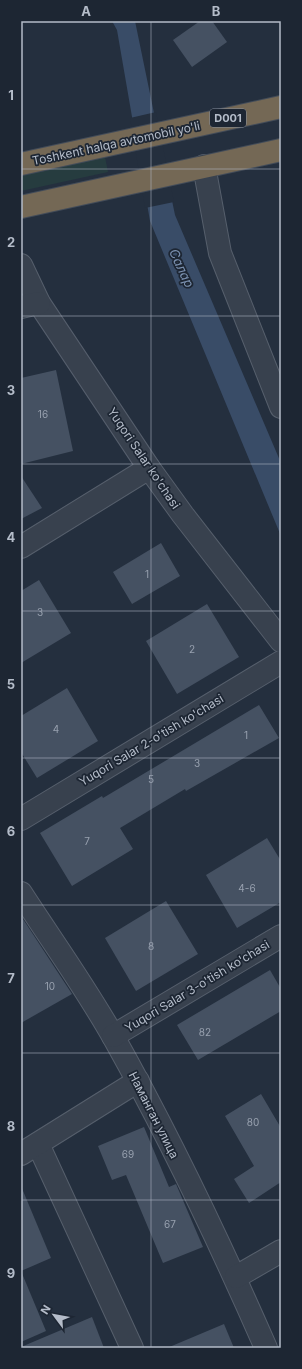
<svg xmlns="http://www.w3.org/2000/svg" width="302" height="1369" font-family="Inter,sans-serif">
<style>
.green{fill:#263c3f}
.water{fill:#394c67}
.pier{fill:#242f3e}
.building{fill:#455162}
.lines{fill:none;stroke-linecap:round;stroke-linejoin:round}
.minor-casing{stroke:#565f6c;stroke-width:24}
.highway-casing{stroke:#434c59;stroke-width:24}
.minor{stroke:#38414e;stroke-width:22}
.highway{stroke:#746855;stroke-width:22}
.grid{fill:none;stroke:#b4bcc9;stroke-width:1;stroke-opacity:0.55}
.labels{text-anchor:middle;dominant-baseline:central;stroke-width:3.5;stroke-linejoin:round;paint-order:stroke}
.number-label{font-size:10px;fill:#98a1af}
.shield{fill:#1d2633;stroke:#878f9c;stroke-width:1}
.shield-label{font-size:11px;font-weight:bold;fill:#b4bcc9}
.street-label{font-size:12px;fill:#b4bcc9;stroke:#1d2633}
.water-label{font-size:13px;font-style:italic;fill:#7c92b1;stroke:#1d2633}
.neatline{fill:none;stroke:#b4bcc9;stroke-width:1.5}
.grid-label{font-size:13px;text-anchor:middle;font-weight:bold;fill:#b4bcc9}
</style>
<rect width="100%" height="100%" fill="#242f3e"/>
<!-- green -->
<path class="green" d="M 105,157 L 108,172 L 21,191 L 21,176 Z"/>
<!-- water -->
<path class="water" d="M 112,21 L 135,21 L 175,215 L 281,463 L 281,536 L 150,221 L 117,30 Z"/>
<!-- pier -->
<path class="pier" d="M 156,112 L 174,202 L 145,208 L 130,118 Z"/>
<!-- building -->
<g class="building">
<path d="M 200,21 L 212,21 L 227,42 L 192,67 L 173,40 Z"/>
<path d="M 56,370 L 73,451 L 21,464 L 21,378 Z"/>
<path d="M 21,476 L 42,508 L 21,519 Z"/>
<path d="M 161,543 L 180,576 L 132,604 L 113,572 Z"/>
<path d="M 39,580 L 71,633 L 21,663 L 21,591 Z"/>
<path d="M 207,604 L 239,657 L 177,694 L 146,641 Z"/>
<path d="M 67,688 L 98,741 L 37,778 L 21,752 L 21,716 Z"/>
<path d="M 259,705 L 279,738 L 186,791 L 185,789 L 120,828 L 133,849 L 72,886 L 40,833 L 102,796 L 103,798 Z"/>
<path d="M 267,838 L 281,861 L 281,902 L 237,928 L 206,875 Z"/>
<path d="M 166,901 L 198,954 L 136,991 L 105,938 Z"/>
<path d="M 21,916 L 72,994 L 21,1023 Z"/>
<path d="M 270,970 L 281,989 L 281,1011 L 198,1060 L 177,1025 Z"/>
<path d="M 261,1094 L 281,1128 L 281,1182 L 249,1203 L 234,1179 L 254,1166 L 225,1116 Z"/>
<path d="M 144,1127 L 169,1187 L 176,1184 L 203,1247 L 163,1263 L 126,1175 L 112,1180 L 98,1146 Z"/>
<path d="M 21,1186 L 51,1258 L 21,1271 Z"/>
<path d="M 21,1271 L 46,1331 L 21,1342 Z"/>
<path d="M 92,1317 L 104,1348 L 21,1348 L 21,1347 Z"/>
<path d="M 224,1324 L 234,1348 L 167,1348 Z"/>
</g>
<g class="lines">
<!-- minor casing -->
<g class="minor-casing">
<g id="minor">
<path d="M 204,166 L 220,253 L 281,407"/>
<path d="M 21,265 L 39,303 L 149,468 L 183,515 L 281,641"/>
<path d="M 21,307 L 39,303"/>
<path d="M 21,547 L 149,468"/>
<path d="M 21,819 L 281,662"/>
<path d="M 21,893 C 52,941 86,988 114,1038 C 170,1138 220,1243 266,1348"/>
<path d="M 113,1036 L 281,936"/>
<path d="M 38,1144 L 132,1348"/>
<path d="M 21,1154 L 138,1081"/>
<path d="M 236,1277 L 281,1251"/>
</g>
</g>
<!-- highway casing -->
<g class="highway-casing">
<g id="highway">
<path d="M 21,164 L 281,107"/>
<path d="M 21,207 L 281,150"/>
</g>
</g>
<!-- minor -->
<use href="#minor" class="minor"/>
<!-- highway -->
<use href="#highway" class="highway"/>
</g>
<!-- grid -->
<path class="grid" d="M 151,21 L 151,1348M 21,169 L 281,169M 21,316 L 281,316M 21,464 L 281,464M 21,611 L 281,611M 21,758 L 281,758M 21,905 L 281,905M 21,1053 L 281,1053M 21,1200 L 281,1200"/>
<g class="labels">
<!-- number labels -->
<g class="number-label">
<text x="43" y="414">16</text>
<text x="147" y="574">1</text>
<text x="40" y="612">3</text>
<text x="192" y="649">2</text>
<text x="56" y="729">4</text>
<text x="246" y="735">1</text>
<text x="197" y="763">3</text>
<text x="151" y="779">5</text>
<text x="87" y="841">7</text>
<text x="247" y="888">4-6</text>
<text x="151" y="946">8</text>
<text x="50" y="986">10</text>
<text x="205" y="1032">82</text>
<text x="253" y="1122">80</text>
<text x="128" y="1154">69</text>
<text x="170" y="1224">67</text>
</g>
<!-- shield labels -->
<rect class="shield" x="210" y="109" width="36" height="18" rx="3"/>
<g class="shield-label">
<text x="228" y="118">D001</text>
</g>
<!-- street labels -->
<g class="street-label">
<text transform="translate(116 143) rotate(-12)">Toshkent halqa avtomobil yo'li</text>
<text transform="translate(144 458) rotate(56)">Yuqori Salar ko'chasi</text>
<text transform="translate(151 740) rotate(-31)">Yuqori Salar 2-o'tish ko'chasi</text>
<text transform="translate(197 986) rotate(-31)">Yuqori Salar 3-o'tish ko'chasi</text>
<text transform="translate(154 1115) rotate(63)">Наманган улица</text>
</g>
<!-- water labels -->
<g class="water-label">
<text transform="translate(182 268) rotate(65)">Салар</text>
</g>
</g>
<!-- border -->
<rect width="302" height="1369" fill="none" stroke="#1d2633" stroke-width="44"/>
<!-- north arrow -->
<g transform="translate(54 1315) rotate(302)" stroke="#1d2633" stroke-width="3" paint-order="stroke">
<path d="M0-3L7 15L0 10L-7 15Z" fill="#b4bcc9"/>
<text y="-6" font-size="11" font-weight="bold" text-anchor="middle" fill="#b4bcc9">N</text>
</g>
<rect x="22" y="22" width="258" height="1325" class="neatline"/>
<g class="grid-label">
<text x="86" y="16">A</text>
<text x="216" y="16">B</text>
<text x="11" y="100">1</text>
<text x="11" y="247">2</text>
<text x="11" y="395">3</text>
<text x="11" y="542">4</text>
<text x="11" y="689">5</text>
<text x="11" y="836">6</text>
<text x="11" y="983">7</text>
<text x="11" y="1131">8</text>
<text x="11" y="1278">9</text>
</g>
</svg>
